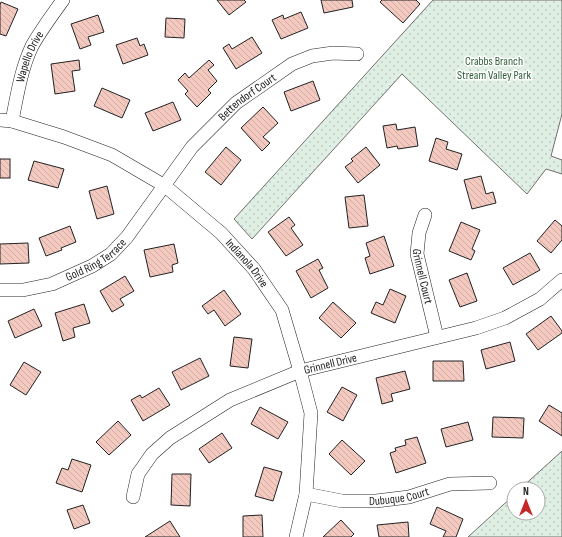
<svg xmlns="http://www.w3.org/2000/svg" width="562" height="537" font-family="'Sofia Sans Condensed',sans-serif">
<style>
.grass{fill:url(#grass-dots);stroke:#6f6f6f}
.building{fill:url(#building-back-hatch);stroke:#222}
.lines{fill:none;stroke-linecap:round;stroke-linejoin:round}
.minor-casing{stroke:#222;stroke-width:14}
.minor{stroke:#fff;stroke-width:13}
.labels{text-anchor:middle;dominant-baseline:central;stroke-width:3;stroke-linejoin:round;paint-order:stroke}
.street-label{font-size:12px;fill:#222;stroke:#fff}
.park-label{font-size:12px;fill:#2f5e38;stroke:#fff}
</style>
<defs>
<pattern id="grass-dots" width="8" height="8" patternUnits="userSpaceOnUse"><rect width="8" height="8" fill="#e0efe3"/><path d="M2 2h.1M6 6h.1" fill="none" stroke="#c0cdc2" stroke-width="1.8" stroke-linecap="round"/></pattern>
<pattern id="building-back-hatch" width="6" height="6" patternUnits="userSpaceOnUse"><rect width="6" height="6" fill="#f3c9c0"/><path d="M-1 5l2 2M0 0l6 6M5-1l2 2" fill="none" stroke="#d0aca5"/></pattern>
</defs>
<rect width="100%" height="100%" fill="#fff"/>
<!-- grass -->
<g class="grass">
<path d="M 433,0 L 562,0 L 562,114 L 551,156 L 562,160 L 562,174 L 546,169 L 527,194 L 402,74 L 252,239 L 234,219 Z"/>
<path d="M 562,451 L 562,537 L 468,537 L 514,495 L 514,513 L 538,513 L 538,489 L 520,489 Z"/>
</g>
<!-- building -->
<g class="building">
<path d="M 217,0 L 244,0 L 246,2 L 229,15 Z"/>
<path d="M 321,0 L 352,0 L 353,7 L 324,13 Z"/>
<path d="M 382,0 L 416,0 L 420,4 L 403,23 L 380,2 Z"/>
<path d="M 1,2 L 18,9 L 6,36 L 0,34 L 0,5 Z"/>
<path d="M 301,12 L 308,28 L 281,39 L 272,20 L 283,15 L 284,19 Z"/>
<path d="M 98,15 L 104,32 L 88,37 L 91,45 L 80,49 L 71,24 Z"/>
<path d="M 166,18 L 185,19 L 184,38 L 165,37 Z"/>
<path d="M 252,37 L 262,53 L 236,69 L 223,48 L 229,44 L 232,49 Z"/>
<path d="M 137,38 L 140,46 L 144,44 L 148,55 L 123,64 L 116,45 Z"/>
<path d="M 79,60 L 80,70 L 72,71 L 75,91 L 55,94 L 51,64 Z"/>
<path d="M 209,60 L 214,65 L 208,70 L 217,81 L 208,90 L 211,93 L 197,107 L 185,94 L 188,91 L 178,80 L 185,73 L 189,78 Z"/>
<path d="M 313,81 L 320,100 L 291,111 L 284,92 Z"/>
<path d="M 102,88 L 130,100 L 122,118 L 94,106 Z"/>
<path d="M 173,102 L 181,120 L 153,131 L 145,113 Z"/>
<path d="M 263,107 L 278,123 L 263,137 L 270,143 L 262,151 L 241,128 Z"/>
<path d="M 396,124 L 397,130 L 415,127 L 418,146 L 398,149 L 397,146 L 387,148 L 383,126 Z"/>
<path d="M 436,138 L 448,142 L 446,149 L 462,154 L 457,170 L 429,161 Z"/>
<path d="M 226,147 L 241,160 L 221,185 L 205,172 Z"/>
<path d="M 366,147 L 380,165 L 358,183 L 345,167 L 353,161 L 351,159 Z"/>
<rect x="0" y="159" width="10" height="19"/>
<path d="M 34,161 L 64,169 L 58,188 L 28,180 Z"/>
<path d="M 481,176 L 486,194 L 493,192 L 496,203 L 472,209 L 464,180 Z"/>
<path d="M 107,186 L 114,214 L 97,219 L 89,191 Z"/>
<path d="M 364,195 L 368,226 L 349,228 L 345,197 Z"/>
<path d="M 289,217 L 295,225 L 291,228 L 303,245 L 286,256 L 268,232 Z"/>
<path d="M 555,220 L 562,226 L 562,240 L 551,253 L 537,241 Z"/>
<path d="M 461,222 L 480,230 L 472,249 L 475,251 L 471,260 L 449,251 Z"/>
<path d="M 70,226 L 76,242 L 61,248 L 62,250 L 46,256 L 39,238 Z"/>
<path d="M 384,236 L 394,266 L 370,274 L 365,258 L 370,256 L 366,243 Z"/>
<path d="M 28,243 L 29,263 L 0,264 L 0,244 Z"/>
<path d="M 174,244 L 178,263 L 172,265 L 173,272 L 150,277 L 144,250 Z"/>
<path d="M 530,253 L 540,270 L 513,285 L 503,268 Z"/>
<path d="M 318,259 L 323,268 L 319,270 L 328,288 L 311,298 L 296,271 Z"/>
<path d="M 467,273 L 477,301 L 460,307 L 449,280 Z"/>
<path d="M 125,276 L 134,291 L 120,299 L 124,305 L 112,312 L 100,291 Z"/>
<path d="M 390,289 L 406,296 L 395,323 L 371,313 L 376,302 L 383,305 Z"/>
<path d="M 224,290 L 241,314 L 225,326 L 214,310 L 208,314 L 202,306 Z"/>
<path d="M 333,302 L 356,323 L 341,338 L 319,318 Z"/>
<path d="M 84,304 L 90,323 L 73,328 L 75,337 L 63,341 L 55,313 Z"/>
<path d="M 34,309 L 42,326 L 15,338 L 8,321 Z"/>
<path d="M 551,316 L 562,331 L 562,333 L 538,350 L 526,334 Z"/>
<path d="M 234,337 L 252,339 L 248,368 L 230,366 Z"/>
<path d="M 510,342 L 515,361 L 486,369 L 481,350 Z"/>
<path d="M 200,358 L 209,376 L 181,390 L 172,372 Z"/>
<path d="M 433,361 L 463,361 L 464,381 L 433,381 Z"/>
<path d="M 24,362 L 41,372 L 26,395 L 10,385 Z"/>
<path d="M 405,371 L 410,389 L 391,394 L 393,401 L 382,404 L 376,378 Z"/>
<path d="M 342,387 L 357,395 L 343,421 L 327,412 Z"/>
<path d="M 159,388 L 170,405 L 143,421 L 131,400 L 140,395 L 142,398 Z"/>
<path d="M 549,405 L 562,413 L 562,436 L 539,421 Z"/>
<path d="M 260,407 L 288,422 L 278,439 L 251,424 Z"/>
<path d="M 493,417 L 524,418 L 523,438 L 492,437 Z"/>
<path d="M 118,421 L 131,435 L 109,455 L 96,442 Z"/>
<path d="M 468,422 L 473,440 L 446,447 L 441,429 Z"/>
<path d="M 222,433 L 232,448 L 209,463 L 199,449 Z"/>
<path d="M 417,437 L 426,463 L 396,473 L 390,453 L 396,451 L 395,448 L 406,445 L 405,440 Z"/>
<path d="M 342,440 L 365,461 L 351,475 L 329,454 Z"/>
<path d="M 72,459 L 91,465 L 82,492 L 56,483 L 62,468 L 68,470 Z"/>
<path d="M 264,467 L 282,472 L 273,501 L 255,496 Z"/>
<path d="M 172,474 L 191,474 L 190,506 L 171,505 Z"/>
<path d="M 83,505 L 90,523 L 74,529 L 67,510 Z"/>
<path d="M 437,507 L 463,519 L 456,537 L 443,537 L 446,531 L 430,524 Z"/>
<path d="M 262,515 L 263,537 L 243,537 L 243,516 Z"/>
<path d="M 341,520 L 354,534 L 351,537 L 323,537 Z"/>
<path d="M 170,521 L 180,537 L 145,537 Z"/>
<path d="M 408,522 L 409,537 L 379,537 L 377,525 Z"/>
</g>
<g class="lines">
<!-- minor casing -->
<g class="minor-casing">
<g id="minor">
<path id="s1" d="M 0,120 L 12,121 L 64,137 L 112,155 L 165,186 L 221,233 L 254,269 L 282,310 L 300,371 L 311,413 L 306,494 L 296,537"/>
<path id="s2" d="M 12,121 C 17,96 21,69 32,46 C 41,30 52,15 63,0"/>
<path id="s3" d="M 425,215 L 419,233 L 417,254 L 437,337"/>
<path id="s4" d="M 0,290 L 23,290 L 52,284 L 92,266 L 111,254 L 127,237 L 192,147 L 236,103 L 292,64 L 312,56 L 333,53 L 357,54"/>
<path id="s5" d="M 306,494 L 342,501 L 376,501 L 409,497 L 450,484 L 490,483"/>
<path id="s6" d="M 133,497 L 138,474 L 152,454 L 170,438 L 230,400 L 300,371 L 476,328 L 505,318 L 540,299 L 562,280"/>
</g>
</g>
<!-- minor -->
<use href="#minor" class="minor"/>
</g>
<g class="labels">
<!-- street labels -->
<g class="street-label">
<text stroke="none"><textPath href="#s2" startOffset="67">Wapello Drive</textPath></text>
<text stroke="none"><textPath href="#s4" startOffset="328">Bettendorf Court</textPath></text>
<text stroke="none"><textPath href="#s4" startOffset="103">Gold Ring Terrace</textPath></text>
<text stroke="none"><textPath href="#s1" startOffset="292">Indianola Drive</textPath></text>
<text stroke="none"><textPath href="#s3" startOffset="63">Grinnell Court</textPath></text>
<text stroke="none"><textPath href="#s6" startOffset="250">Grinnell Drive</textPath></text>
<text stroke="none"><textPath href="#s5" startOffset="94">Dubuque Court</textPath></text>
</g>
<!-- park labels -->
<g class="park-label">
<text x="494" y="61">Crabbs Branch<tspan x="494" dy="14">Stream Valley Park</tspan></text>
</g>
</g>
<!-- north arrow -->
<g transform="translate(526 501)"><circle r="19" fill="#ffffff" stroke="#a7a7a7"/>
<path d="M0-3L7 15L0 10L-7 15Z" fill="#c62828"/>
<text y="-6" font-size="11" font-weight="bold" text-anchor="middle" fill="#222222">N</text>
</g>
</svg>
